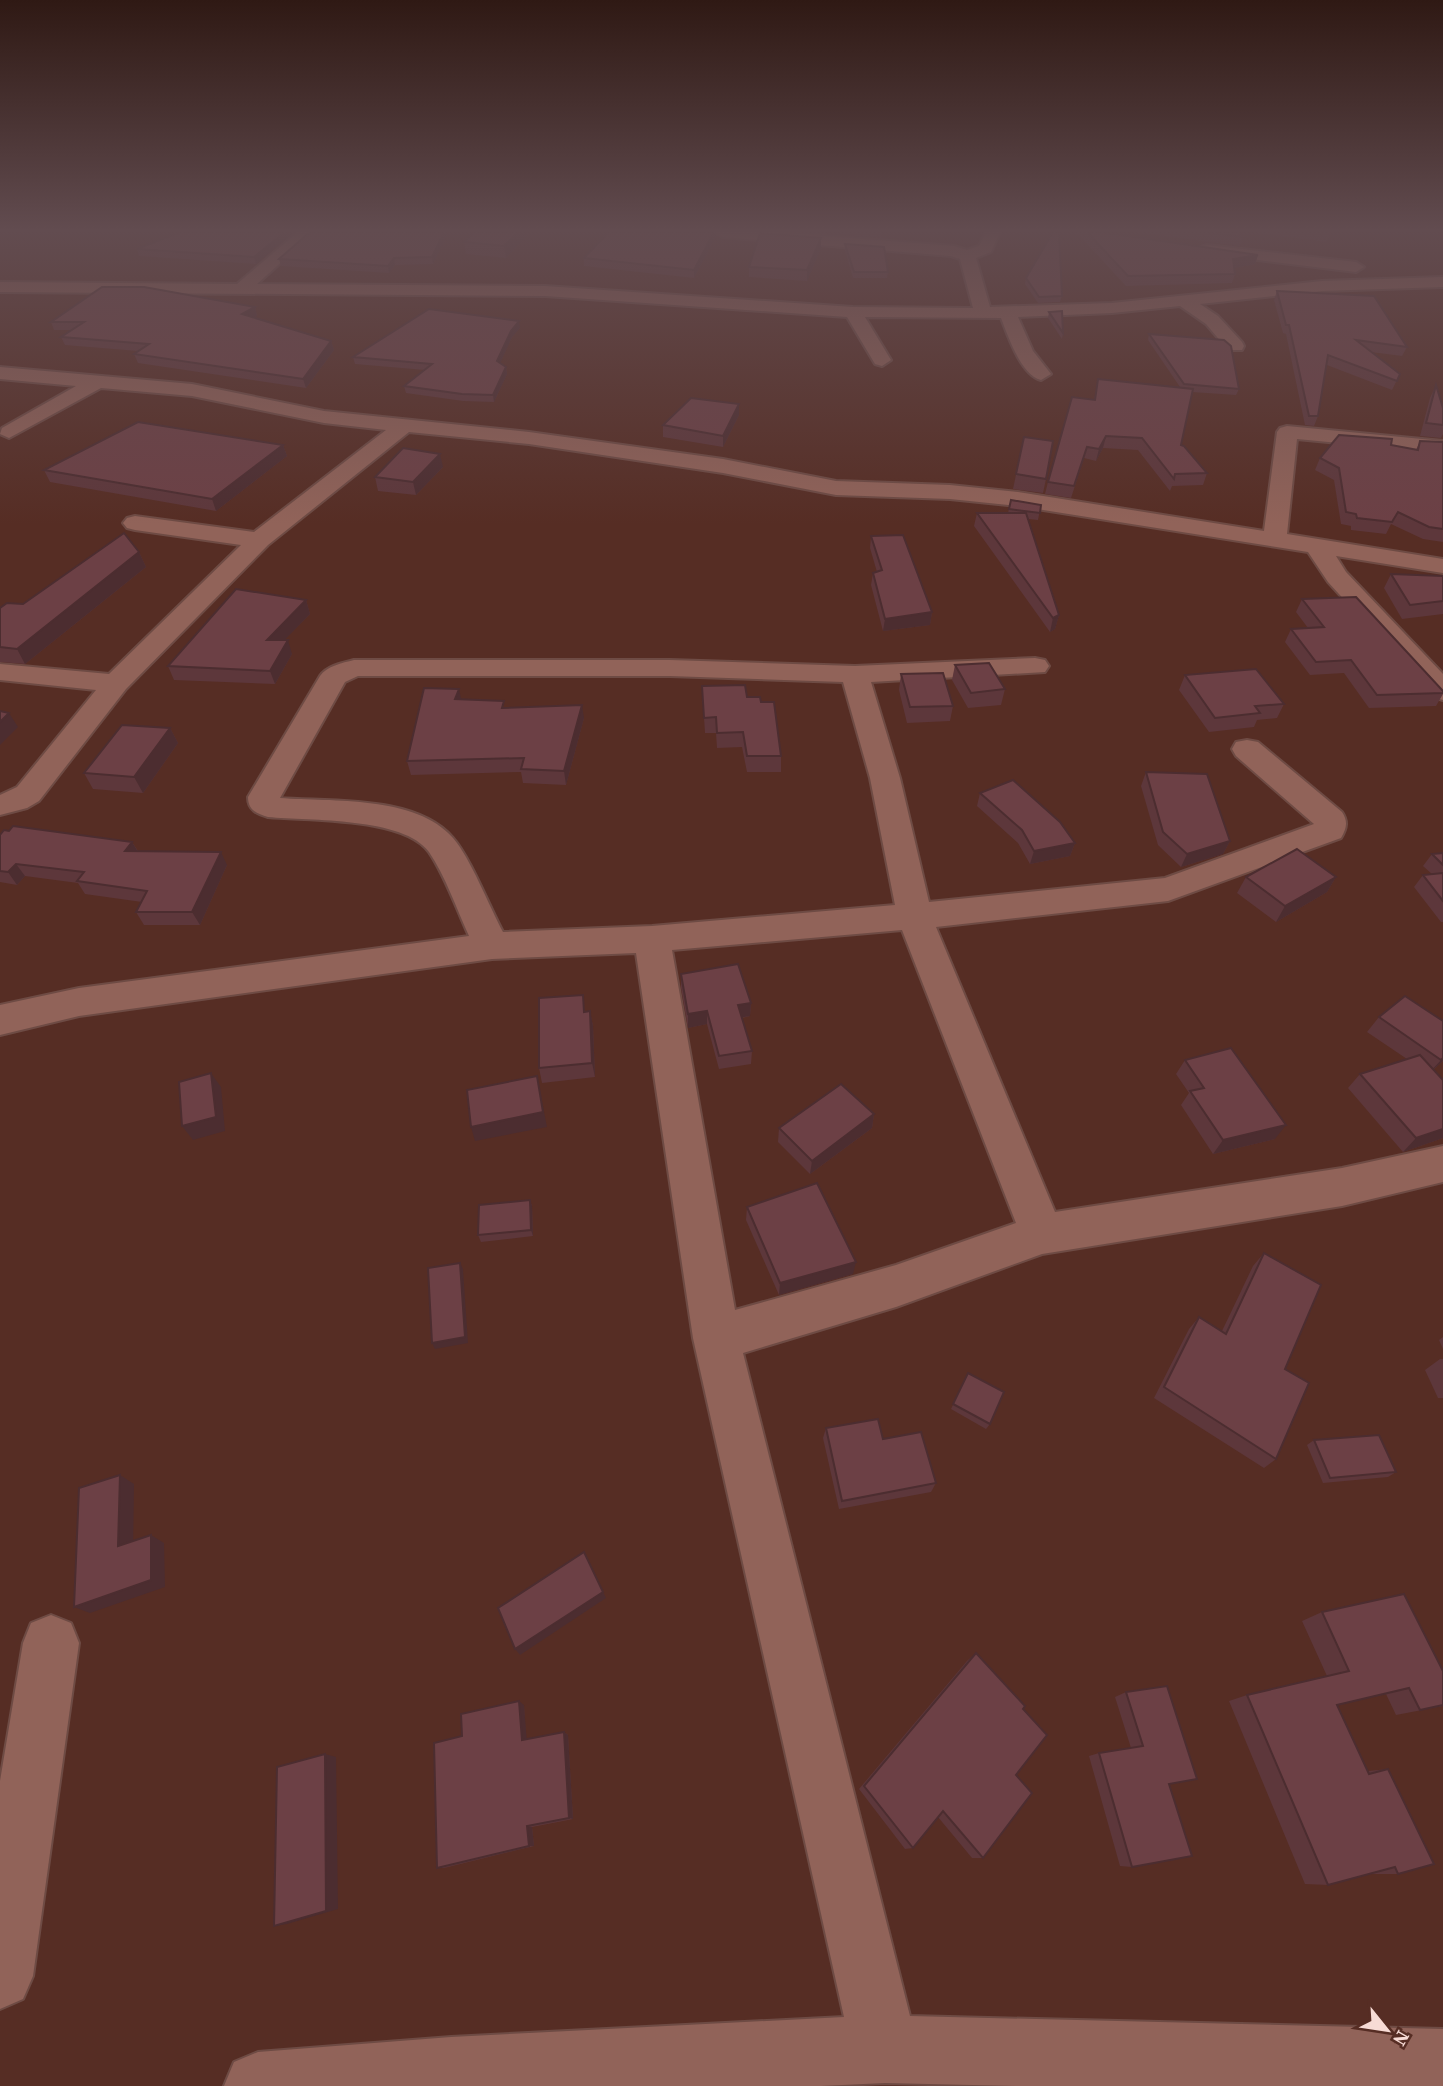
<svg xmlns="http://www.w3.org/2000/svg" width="1443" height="2086" font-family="'Source Serif 4',serif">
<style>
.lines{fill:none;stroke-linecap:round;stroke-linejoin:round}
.minor-casing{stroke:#6e4b44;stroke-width:4}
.minor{fill:#916359;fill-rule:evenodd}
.wall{fill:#5d373b}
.shaded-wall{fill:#4c2d30}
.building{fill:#6c4045;stroke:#4c2d30;stroke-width:2}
</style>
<rect width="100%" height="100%" fill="#562d24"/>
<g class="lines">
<!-- minor casing -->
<g class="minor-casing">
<g id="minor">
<path d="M 298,232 L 315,232 L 257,284 L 545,286 L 853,307 L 973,308 L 960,259 L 951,256 L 723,237 L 715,232 L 773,232 L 954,246 L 967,250 L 979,246 L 986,232 L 1000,232 L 991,252 L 976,258 L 990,307 L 1112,303 L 1322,281 L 1443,277 L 1443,287 L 1322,291 L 1200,304 L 1218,316 L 1242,342 L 1244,346 L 1242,350 L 1228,350 L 1206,324 L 1180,306 L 1112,313 L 1018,317 L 1033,351 L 1051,374 L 1041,380 C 1021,375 1008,336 1001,318 L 865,317 L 891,360 L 882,366 L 875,364 L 847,317 L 545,296 L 0,292 L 0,282 L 237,284 Z"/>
<path d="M 1207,245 L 1356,262 L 1364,267 L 1356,272 L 1201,253 L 1199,250 L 1201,247 Z"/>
<path d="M 0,367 L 192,384 L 324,411 L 529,432 L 723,459 L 836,481 L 950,485 L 1018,492 L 1264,531 L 1277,432 L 1280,428 L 1287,426 L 1443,441 L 1443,453 L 1297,439 L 1287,534 L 1443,559 L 1443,573 L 1336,556 L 1346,572 L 1443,674 L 1443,700 L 1433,697 L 1328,582 L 1308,552 L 1018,506 L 950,499 L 836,495 L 723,473 L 529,444 L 409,432 L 268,545 L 126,689 L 39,801 L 27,808 L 0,815 L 0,795 L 17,787 L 96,690 L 0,680 L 0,664 L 109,674 L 241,545 L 135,530 L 127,528 L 123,523 L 127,518 L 135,516 L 254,532 L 386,430 L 324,423 L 192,396 L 101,388 L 9,438 L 0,434 L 2,428 L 76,386 L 0,379 Z"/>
<path d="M 1035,658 L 1045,660 L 1049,666 L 1045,672 L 871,682 L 900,778 L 929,902 L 1165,878 L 1314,824 L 1236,756 L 1232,749 L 1236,742 L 1247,740 L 1258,742 L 1342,812 C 1348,821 1347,828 1341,838 L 1168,901 L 936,927 L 1055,1212 L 1342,1168 L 1443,1146 L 1443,1182 L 1342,1206 L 1042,1254 L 896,1307 L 743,1353 L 910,2016 L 1443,2029 L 1443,2086 L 1015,2086 L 885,2083 L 821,2086 L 224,2086 L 234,2062 L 258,2052 L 451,2037 L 844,2017 L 693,1338 L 636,953 L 492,959 L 79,1016 L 0,1035 L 0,1005 L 79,988 L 469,936 C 457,910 445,875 429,852 C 404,817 310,821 268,817 C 257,814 248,810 248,797 L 320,676 C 327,666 342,663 354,660 L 670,660 L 855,666 ZM 358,676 L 670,676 L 843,682 L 870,778 L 895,905 L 652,926 L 503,932 C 490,908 470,857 453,838 C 416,795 332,802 280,798 L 345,682 ZM 902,930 L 1016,1223 L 896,1265 L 735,1310 L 672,950 Z"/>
<path d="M 51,1615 L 71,1623 L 79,1643 L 33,1976 L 23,1999 L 0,2009 L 0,1781 L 23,1643 L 31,1623 Z"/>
</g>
</g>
<!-- minor -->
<use href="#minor" class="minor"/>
</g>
<!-- wall -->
<g class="wall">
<path d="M 180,232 L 294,232 L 256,264 L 139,256 L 137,249 Z"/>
<path d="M 475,232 L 530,232 L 506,258 L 466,254 L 464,242 Z"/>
<path d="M 797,232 L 827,232 L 826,234 Z"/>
<path d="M 840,232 L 881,232 L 881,238 L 840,235 Z"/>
<path d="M 1076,232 L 1100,232 L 1258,255 L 1255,264 L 1234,268 L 1235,274 L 1232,283 L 1126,286 Z"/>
<path d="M 1133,232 L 1238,232 L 1243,237 L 1240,246 Z"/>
<path d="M 1252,232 L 1332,232 L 1326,242 Z"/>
<path d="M 447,234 L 433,264 L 395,265 L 389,273 L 281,266 L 279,259 Z"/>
<path d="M 716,236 L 694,278 L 584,266 L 584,258 Z"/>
<path d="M 821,238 L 821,248 L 807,281 L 749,277 L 749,267 Z"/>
<path d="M 845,244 L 888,272 L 887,278 L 853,278 L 845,250 Z"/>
<path d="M 1026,278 L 1062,296 L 1060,302 L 1038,303 L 1025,284 Z"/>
<path d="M 1277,291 L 1407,347 L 1402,356 L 1371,352 L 1400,374 L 1392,390 L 1327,365 L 1318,416 L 1314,426 L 1305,425 L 1286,334 L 1283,333 L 1274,300 Z"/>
<path d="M 255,307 L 257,316 L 254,317 L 331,341 L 334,350 L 306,388 L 138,363 L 134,354 L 138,351 L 65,345 L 61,337 L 71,330 L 54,330 L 51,322 Z"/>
<path d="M 1049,312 L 1063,333 L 1062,339 L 1048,318 Z"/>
<path d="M 520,328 L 512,337 L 500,363 L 506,367 L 507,374 L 494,402 L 463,401 L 406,393 L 404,386 L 425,370 L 355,364 L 353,357 Z"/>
<path d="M 1149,334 L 1239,389 L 1236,395 L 1192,392 L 1181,445 L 1207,473 L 1203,485 L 1172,486 L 1170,491 L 1138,450 L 1103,448 L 1096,461 L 1084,458 L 1071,498 L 1045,494 L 1048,482 L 1094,400 L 1098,379 L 1180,387 L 1148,340 Z"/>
<path d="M 1436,385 L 1443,408 L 1443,434 L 1441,438 L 1420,436 L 1430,398 Z"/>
<path d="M 739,404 L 739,415 L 723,447 L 663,437 L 663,425 Z"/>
<path d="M 1024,437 L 1046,479 L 1043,493 L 1013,489 Z"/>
<path d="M 1420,441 L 1443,442 L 1443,542 L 1423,539 L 1391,524 L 1386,534 L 1351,530 L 1351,526 L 1341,524 L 1334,480 L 1315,470 L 1320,458 L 1391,445 L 1416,450 Z"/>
<path d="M 283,445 L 287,456 L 216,511 L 50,482 L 44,470 Z"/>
<path d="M 443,467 L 416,495 L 378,491 L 375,477 Z"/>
<path d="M 1011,500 L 1041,505 L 1038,520 L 1028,519 L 1059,615 L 1055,629 L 1050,632 L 974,526 L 977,513 L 1008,513 Z"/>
<path d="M 871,536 L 932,612 L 930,625 L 883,631 L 871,585 L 873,573 L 877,572 L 870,548 Z"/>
<path d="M 139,552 L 146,567 L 25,664 L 0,662 L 0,608 L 23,604 Z"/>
<path d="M 1391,574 L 1443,576 L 1443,614 L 1402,619 L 1384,588 Z"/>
<path d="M 1302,599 L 1443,691 L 1443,694 L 1436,706 L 1369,708 L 1344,673 L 1310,675 L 1285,642 L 1291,629 L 1308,628 L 1296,612 Z"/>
<path d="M 306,600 L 310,614 L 284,640 L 292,654 L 275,684 L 174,680 L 168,666 Z"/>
<path d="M 955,665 L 1005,689 L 1001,705 L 968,708 L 952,680 Z"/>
<path d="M 901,674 L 953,706 L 950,721 L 907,723 L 899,690 Z"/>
<path d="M 1185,675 L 1284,704 L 1277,718 L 1257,720 L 1254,727 L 1209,732 L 1179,690 Z"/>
<path d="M 702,686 L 747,697 L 761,702 L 781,756 L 781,772 L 747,772 L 742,747 L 717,748 L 716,733 L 705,733 Z"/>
<path d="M 461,699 L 505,708 L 584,718 L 566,785 L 523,783 L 521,772 L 411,775 L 407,761 Z"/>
<path d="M 170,728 L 178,743 L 143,793 L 93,789 L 84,773 Z"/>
<path d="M 1146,772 L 1230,841 L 1223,854 L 1181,867 L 1158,845 L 1141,786 Z"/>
<path d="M 980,793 L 1075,843 L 1070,856 L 1030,864 L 1018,843 L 977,806 Z"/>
<path d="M 0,835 L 132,842 L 138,851 L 227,865 L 200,925 L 144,925 L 136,912 L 142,902 L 85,894 L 78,883 L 25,876 L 17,885 L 0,882 Z"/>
<path d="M 1443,853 L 1443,922 L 1441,922 L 1414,887 L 1423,875 L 1432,874 L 1423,866 L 1432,854 Z"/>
<path d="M 1246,877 L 1336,877 L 1327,892 L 1276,922 L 1237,893 Z"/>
<path d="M 681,974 L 751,1003 L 750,1016 L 742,1018 L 752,1051 L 751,1064 L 719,1069 L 707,1024 L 688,1028 L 681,988 Z"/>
<path d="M 585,1011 L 590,1011 L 593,1026 L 595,1077 L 542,1083 L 539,1068 Z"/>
<path d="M 1379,1017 L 1443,1061 L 1433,1070 L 1443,1080 L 1443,1138 L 1403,1152 L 1348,1088 L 1360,1074 L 1407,1059 L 1367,1032 Z"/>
<path d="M 1185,1060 L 1275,1139 L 1213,1154 L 1181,1105 L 1189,1093 L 1176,1074 Z"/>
<path d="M 874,1114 L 872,1128 L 810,1174 L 778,1142 L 779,1128 Z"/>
<path d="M 530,1200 L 532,1206 L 533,1236 L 481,1242 L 478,1235 Z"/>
<path d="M 747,1207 L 853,1274 L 779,1295 L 746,1220 Z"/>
<path d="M 1264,1253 L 1285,1369 L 1276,1459 L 1264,1468 L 1154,1398 L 1189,1329 L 1199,1317 L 1222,1331 L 1253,1266 Z"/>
<path d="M 1443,1337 L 1443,1349 L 1439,1340 Z"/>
<path d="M 1440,1359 L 1443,1359 L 1443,1398 L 1438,1398 L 1425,1370 Z"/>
<path d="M 968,1373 L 990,1424 L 986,1429 L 951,1409 Z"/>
<path d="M 826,1428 L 883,1439 L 936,1483 L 931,1492 L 839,1509 L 823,1438 Z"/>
<path d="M 1314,1440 L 1396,1472 L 1388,1477 L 1323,1483 L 1307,1445 Z"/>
<path d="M 1322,1612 L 1443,1706 L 1396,1715 L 1386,1694 L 1337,1705 L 1368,1771 L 1388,1769 L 1398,1874 L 1372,1874 L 1372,1873 L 1328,1885 L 1305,1884 L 1229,1701 L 1247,1695 L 1327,1676 L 1302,1621 Z"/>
<path d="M 976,1653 L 1023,1709 L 1016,1775 L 983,1858 L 972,1858 L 938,1817 L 913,1848 L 905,1849 L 859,1789 L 967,1661 Z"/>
<path d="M 1126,1692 L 1169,1784 L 1132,1867 L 1120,1866 L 1089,1756 L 1099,1753 L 1131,1748 L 1115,1697 Z"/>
<path d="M 524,1705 L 526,1740 L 564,1732 L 568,1735 L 573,1819 L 532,1827 L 534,1846 L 444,1868 L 437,1868 L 462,1736 Z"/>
</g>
<!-- shaded-wall -->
<g class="shaded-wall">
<path d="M 285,232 L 294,232 L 256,264 L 254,257 Z"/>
<path d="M 444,232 L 446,232 L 447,234 L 433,264 L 432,257 Z"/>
<path d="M 518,232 L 530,232 L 506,258 L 504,246 Z"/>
<path d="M 714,232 L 716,232 L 716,236 L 694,278 L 694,270 Z"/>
<path d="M 821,238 L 821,248 L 807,281 L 807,270 Z"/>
<path d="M 1258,255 L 1255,264 L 1230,269 L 1233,259 Z"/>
<path d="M 394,258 L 395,265 L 389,273 L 388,266 Z"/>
<path d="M 255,307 L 257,316 L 245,322 L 242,314 Z"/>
<path d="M 519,321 L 520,328 L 512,337 L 498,368 L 497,361 L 511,331 Z"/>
<path d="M 331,341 L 334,350 L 306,388 L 303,379 Z"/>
<path d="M 506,367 L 507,374 L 494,402 L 493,395 Z"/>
<path d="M 739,404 L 739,415 L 723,447 L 723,436 Z"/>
<path d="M 1106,436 L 1103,448 L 1096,461 L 1099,449 Z"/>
<path d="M 283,445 L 287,456 L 216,511 L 212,499 Z"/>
<path d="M 440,454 L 443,467 L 416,495 L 413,482 Z"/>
<path d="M 139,552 L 146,567 L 25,664 L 17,649 Z"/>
<path d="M 306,600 L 310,614 L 272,653 L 267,640 Z"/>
<path d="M 932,612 L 930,625 L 883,631 L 885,619 Z"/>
<path d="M 1059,615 L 1055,629 L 1050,632 L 1053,618 Z"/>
<path d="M 288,640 L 292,654 L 275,684 L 270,671 Z"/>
<path d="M 459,689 L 462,703 L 455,699 Z"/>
<path d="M 582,705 L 584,718 L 566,785 L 564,771 Z"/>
<path d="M 9,713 L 18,727 L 0,745 L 0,722 Z"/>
<path d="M 170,728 L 178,743 L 143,793 L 134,777 Z"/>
<path d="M 1230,841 L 1223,854 L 1181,867 L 1187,854 Z"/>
<path d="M 132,842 L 140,855 L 125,851 Z"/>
<path d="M 1075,843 L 1070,856 L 1030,864 L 1034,851 Z"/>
<path d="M 221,852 L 227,865 L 200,925 L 192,912 Z"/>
<path d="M 16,864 L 25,876 L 17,885 L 8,872 Z"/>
<path d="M 1336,877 L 1327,892 L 1276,922 L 1285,906 Z"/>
<path d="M 751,1003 L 750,1016 L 738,1018 L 738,1005 Z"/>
<path d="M 590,1011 L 593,1026 L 595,1077 L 592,1063 Z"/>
<path d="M 707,1011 L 707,1024 L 688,1028 L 688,1014 Z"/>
<path d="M 1443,1058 L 1443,1061 L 1428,1074 Z"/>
<path d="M 211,1073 L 221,1087 L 225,1131 L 193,1140 L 182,1126 Z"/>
<path d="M 537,1076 L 547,1127 L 475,1141 L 471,1127 Z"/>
<path d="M 874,1114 L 872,1128 L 810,1174 L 812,1161 Z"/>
<path d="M 1286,1125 L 1275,1139 L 1213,1154 L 1223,1140 Z"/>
<path d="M 1443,1129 L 1443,1138 L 1403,1152 L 1416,1138 Z"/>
<path d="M 530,1200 L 532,1206 L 533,1236 L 531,1230 Z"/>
<path d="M 856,1262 L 853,1274 L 779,1295 L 780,1283 Z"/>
<path d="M 460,1263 L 463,1269 L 468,1343 L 435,1349 L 432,1343 Z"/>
<path d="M 120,1475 L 134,1484 L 133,1554 L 118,1546 Z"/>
<path d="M 151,1535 L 164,1543 L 165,1587 L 90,1613 L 74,1607 Z"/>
<path d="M 603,1592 L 606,1598 L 520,1655 L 515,1649 Z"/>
<path d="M 519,1701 L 524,1705 L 527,1743 L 522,1740 Z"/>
<path d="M 564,1732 L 568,1735 L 573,1819 L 569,1818 Z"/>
<path d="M 325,1754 L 336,1757 L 338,1909 L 287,1924 L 274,1926 Z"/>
<path d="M 527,1826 L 532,1827 L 534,1846 L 529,1846 Z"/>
</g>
<!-- building -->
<g class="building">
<path d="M 180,232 L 285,232 L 254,257 L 137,249 Z"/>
<path d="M 310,232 L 444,232 L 432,257 L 394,258 L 388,266 L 279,259 Z"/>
<path d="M 475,232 L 518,232 L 504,246 L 464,242 Z"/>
<path d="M 609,232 L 714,232 L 694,270 L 584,258 Z"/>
<path d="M 1053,232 L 1059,232 L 1062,296 L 1039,297 L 1026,278 Z"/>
<path d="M 1087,232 L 1100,232 L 1258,255 L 1233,259 L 1235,274 L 1128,276 Z"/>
<path d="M 1203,232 L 1238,232 L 1243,237 Z"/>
<path d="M 760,233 L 821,238 L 807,270 L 749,267 Z"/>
<path d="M 845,244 L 884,247 L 888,272 L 854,272 Z"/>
<path d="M 102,287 L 144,287 L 255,307 L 242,314 L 331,341 L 303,379 L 134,354 L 149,344 L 61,337 L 84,322 L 51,322 Z"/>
<path d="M 1277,291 L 1374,296 L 1407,347 L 1356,340 L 1400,374 L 1397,381 L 1328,355 L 1318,416 L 1309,416 L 1289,325 L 1286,325 Z"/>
<path d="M 429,309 L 519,321 L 511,331 L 497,361 L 506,367 L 493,395 L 462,394 L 404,386 L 432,364 L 353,357 Z"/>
<path d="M 1062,311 L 1063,333 L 1049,312 Z"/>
<path d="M 1149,334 L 1224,340 L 1231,346 L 1239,389 L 1184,384 Z"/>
<path d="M 1098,379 L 1193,389 L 1181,445 L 1184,446 L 1207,473 L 1175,474 L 1174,479 L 1142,438 L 1106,436 L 1099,449 L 1087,447 L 1074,486 L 1048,482 L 1072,397 L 1095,400 Z"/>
<path d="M 1436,385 L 1443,408 L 1443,425 L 1426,423 Z"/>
<path d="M 691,398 L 739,404 L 723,436 L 663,425 Z"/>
<path d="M 138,422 L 283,445 L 212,499 L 44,470 Z"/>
<path d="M 1339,435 L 1392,439 L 1391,445 L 1418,450 L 1420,441 L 1443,442 L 1443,529 L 1429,527 L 1398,512 L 1392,522 L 1357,518 L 1356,514 L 1346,512 L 1339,468 L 1320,458 Z"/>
<path d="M 1024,437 L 1053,441 L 1046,479 L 1016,474 Z"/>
<path d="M 403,448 L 440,454 L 413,482 L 375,477 Z"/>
<path d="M 1011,500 L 1041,505 L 1040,513 L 1009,509 Z"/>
<path d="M 977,513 L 1026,513 L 1059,615 L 1053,618 Z"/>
<path d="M 124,533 L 139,552 L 17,649 L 0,647 L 0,608 L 7,603 L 23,604 Z"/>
<path d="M 903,535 L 932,612 L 885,619 L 873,573 L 882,570 L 871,536 Z"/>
<path d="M 1391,574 L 1443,576 L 1443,601 L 1410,605 Z"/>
<path d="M 236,589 L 306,600 L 267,640 L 288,640 L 270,671 L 168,666 Z"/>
<path d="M 1356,597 L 1443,691 L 1443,693 L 1377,695 L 1351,660 L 1316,662 L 1291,629 L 1324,627 L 1302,599 Z"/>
<path d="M 989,663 L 1005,689 L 971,693 L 955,665 Z"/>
<path d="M 1256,669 L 1284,704 L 1255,706 L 1260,713 L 1215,718 L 1185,675 Z"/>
<path d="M 943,673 L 953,706 L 910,707 L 901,674 Z"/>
<path d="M 745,685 L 747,697 L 760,697 L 761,702 L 774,702 L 781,756 L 747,756 L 743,732 L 717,733 L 716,717 L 704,718 L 702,686 Z"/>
<path d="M 424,688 L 459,689 L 455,699 L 504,701 L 502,708 L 582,705 L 564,771 L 521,769 L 524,758 L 407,761 Z"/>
<path d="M 0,711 L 9,713 L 0,722 Z"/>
<path d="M 122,725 L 170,728 L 134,777 L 84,773 Z"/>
<path d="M 1146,772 L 1207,774 L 1230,841 L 1187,854 L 1163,832 Z"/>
<path d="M 1013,780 L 1060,822 L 1075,843 L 1034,851 L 1022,830 L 980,793 Z"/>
<path d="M 13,826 L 132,842 L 125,851 L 221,852 L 192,912 L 136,912 L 147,891 L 77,881 L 84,872 L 16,864 L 8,872 L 0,871 L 0,835 L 4,830 L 9,831 Z"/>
<path d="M 1297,849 L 1336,877 L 1285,906 L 1246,877 Z"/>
<path d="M 1443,853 L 1443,865 L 1432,854 Z"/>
<path d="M 1443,873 L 1443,901 L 1423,875 Z"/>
<path d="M 738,964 L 751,1003 L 738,1005 L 752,1051 L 719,1056 L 707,1011 L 688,1014 L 681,974 Z"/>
<path d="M 583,995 L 584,1012 L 590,1011 L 592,1063 L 539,1068 L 539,998 Z"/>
<path d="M 1405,996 L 1443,1021 L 1443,1058 L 1441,1060 L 1379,1017 Z"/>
<path d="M 1231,1048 L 1286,1125 L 1223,1140 L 1190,1091 L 1204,1088 L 1185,1060 Z"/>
<path d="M 1420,1055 L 1443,1080 L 1443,1129 L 1416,1138 L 1360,1074 Z"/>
<path d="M 211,1073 L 216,1117 L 182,1126 L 179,1082 Z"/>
<path d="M 537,1076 L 543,1112 L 471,1127 L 467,1090 Z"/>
<path d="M 841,1084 L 874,1114 L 812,1161 L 779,1128 Z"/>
<path d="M 817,1183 L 856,1262 L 780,1283 L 747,1207 Z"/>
<path d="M 530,1200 L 531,1230 L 478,1235 L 479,1205 Z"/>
<path d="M 1264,1253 L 1321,1285 L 1285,1369 L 1309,1383 L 1276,1459 L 1164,1387 L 1199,1317 L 1226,1334 Z"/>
<path d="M 460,1263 L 465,1337 L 432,1343 L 428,1268 Z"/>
<path d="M 968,1373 L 1004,1392 L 990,1424 L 953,1404 Z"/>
<path d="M 878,1419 L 883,1439 L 921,1432 L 936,1483 L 842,1501 L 826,1428 Z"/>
<path d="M 1379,1435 L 1396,1472 L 1330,1478 L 1314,1440 Z"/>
<path d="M 120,1475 L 118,1546 L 151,1535 L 151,1580 L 74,1607 L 79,1488 Z"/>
<path d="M 584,1552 L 603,1592 L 515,1649 L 498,1608 Z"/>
<path d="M 1404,1594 L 1443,1671 L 1443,1705 L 1420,1710 L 1409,1688 L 1337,1705 L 1369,1774 L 1388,1769 L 1434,1864 L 1398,1874 L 1395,1867 L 1328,1885 L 1247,1695 L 1349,1671 L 1322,1612 Z"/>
<path d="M 976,1653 L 1025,1706 L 1023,1709 L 1047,1735 L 1016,1775 L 1032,1793 L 983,1858 L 943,1811 L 913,1848 L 864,1786 Z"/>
<path d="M 1167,1686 L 1197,1779 L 1169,1784 L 1192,1856 L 1132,1867 L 1099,1753 L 1143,1746 L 1126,1692 Z"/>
<path d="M 519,1701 L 522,1740 L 564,1732 L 569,1818 L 527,1826 L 529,1846 L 437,1868 L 434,1743 L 462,1736 L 461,1714 Z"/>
<path d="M 325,1754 L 326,1911 L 274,1926 L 277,1767 Z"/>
</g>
<!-- sky -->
<linearGradient id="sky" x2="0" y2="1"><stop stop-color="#2f1914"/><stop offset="0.44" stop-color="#624c50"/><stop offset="1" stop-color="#624c50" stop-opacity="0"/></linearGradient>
<rect width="1443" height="524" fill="url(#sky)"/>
<!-- north arrow -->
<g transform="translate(1387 2030) rotate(120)" stroke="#562d24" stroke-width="5" paint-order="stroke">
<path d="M0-5L12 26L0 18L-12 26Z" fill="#f7dbd5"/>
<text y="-10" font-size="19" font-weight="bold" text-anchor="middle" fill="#f7dbd5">N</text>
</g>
</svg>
